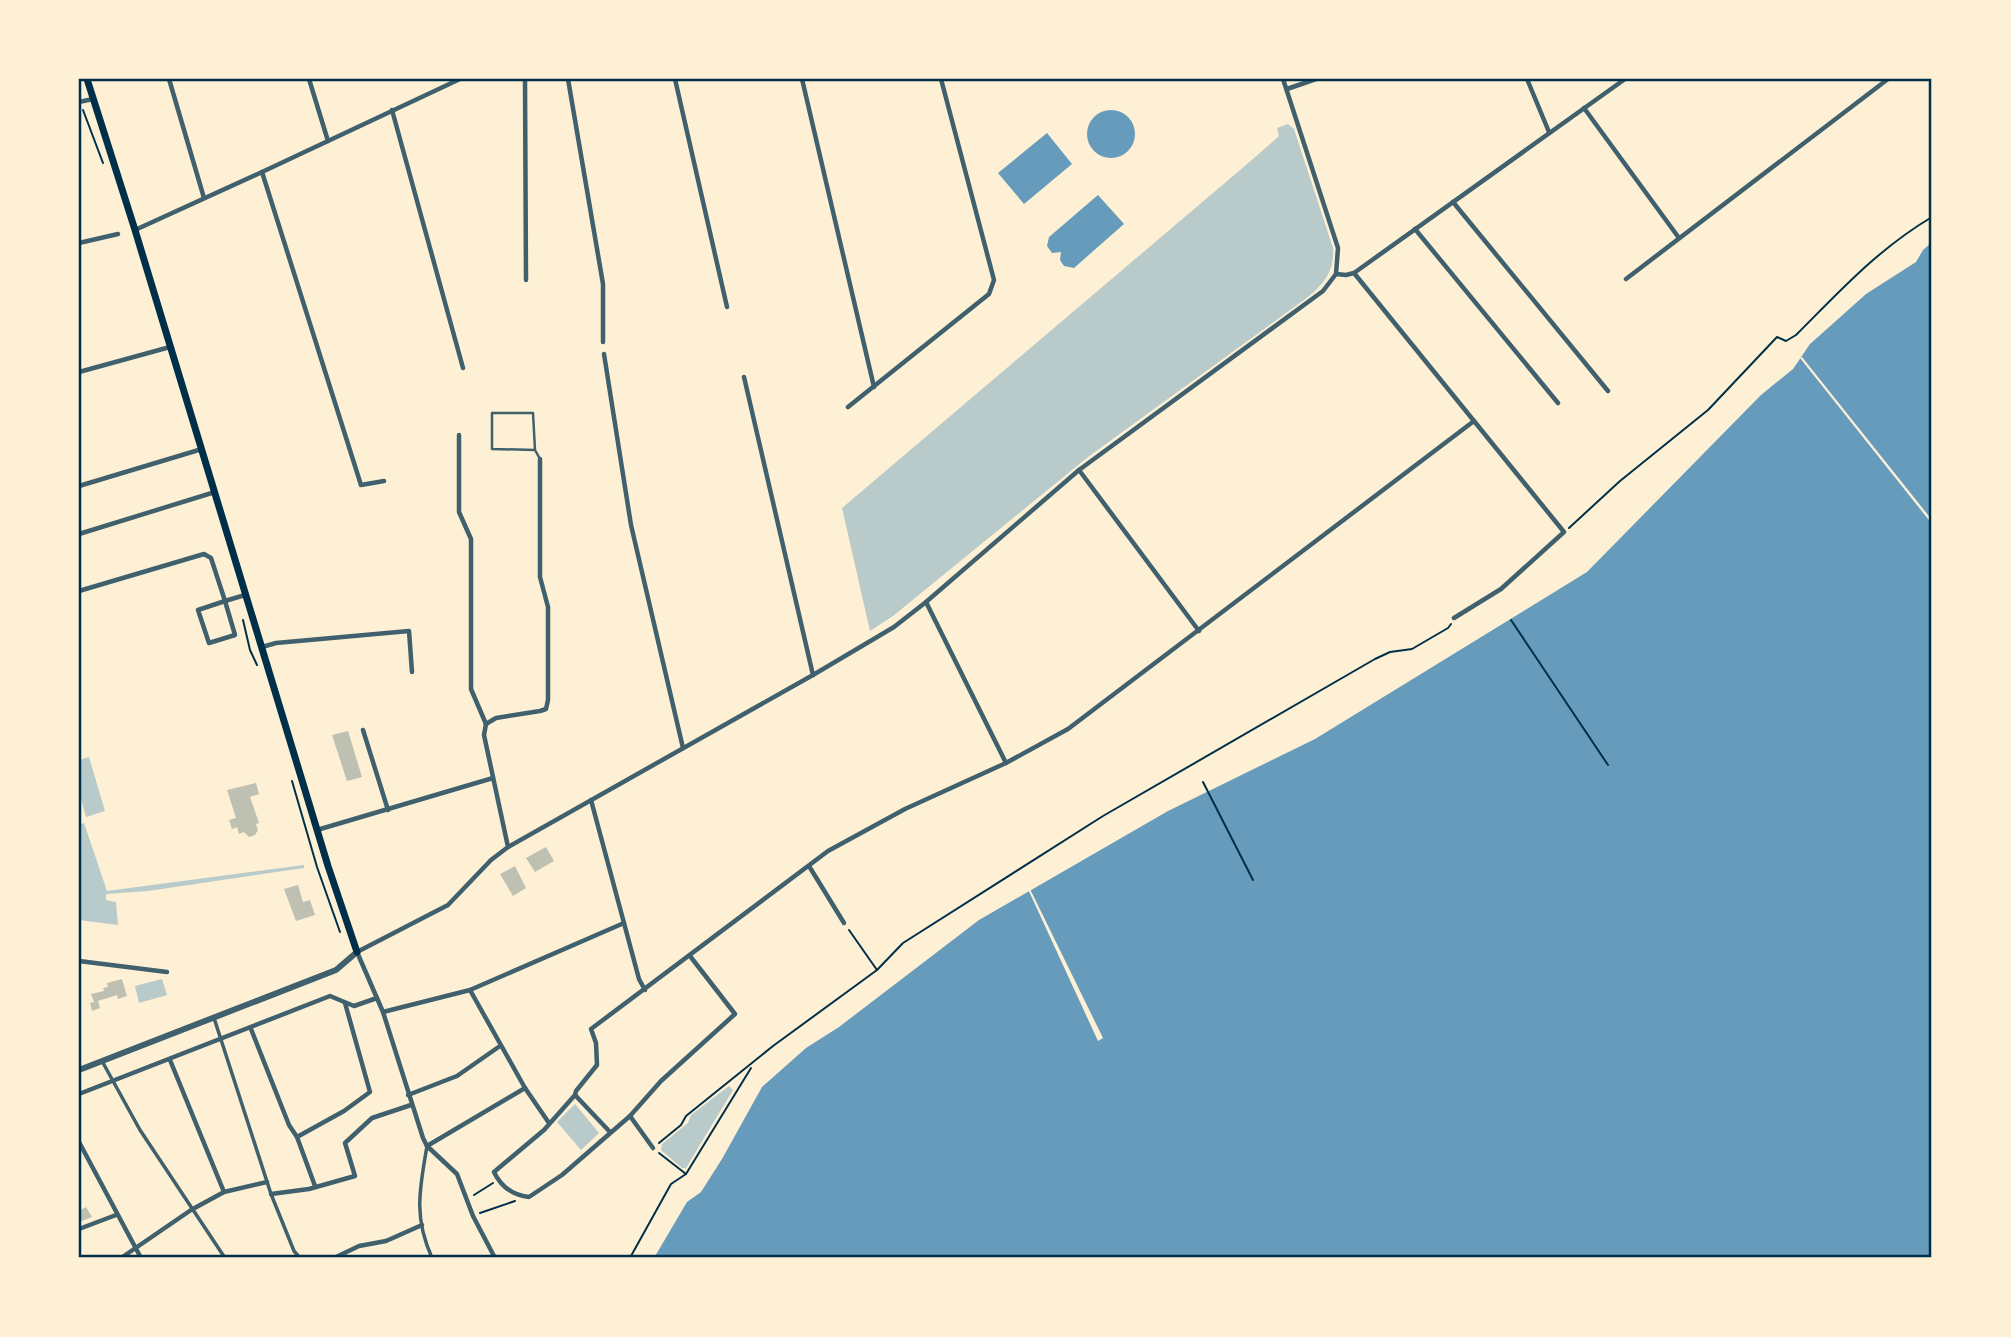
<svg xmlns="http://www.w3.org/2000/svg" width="2011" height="1337" font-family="Poppins,sans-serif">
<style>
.green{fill:#b9caca}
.water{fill:#669bbc}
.pier{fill:#fdf0d5}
.building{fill:#bec0b2}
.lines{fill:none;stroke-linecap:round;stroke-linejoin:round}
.path{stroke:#003049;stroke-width:2}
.service{stroke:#3f606c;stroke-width:2.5}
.pedestrian{stroke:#3f606c;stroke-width:3.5}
.minor{stroke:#3f606c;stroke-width:4.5}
.tertiary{stroke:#3f606c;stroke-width:6}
.secondary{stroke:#003049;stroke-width:7}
.neatline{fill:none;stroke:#003049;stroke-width:2.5}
</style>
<rect width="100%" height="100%" fill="#fdf0d5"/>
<!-- green -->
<g class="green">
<path d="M 1288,124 L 1294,129 L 1333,248 C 1335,270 1324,284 1308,297 L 1088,457 L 893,616 L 870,631 L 842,508 L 1253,159 L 1279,136 L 1277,128 Z"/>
<path d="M 89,757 L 105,811 L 86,817 L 79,792 L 79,760 Z"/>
<path d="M 84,823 L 107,891 L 304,865 L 304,868 L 148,891 L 106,894 L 106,900 L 116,902 L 118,925 L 79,920 L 79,825 Z"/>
<path d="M 162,979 L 167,995 L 139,1003 L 135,986 Z"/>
<path d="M 729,1086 L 733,1090 L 686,1168 L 682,1168 L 661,1150 L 662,1144 L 688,1123 L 691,1115 Z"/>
<path d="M 575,1104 L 599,1133 L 581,1150 L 557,1122 Z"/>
</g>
<!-- water -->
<g class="water">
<circle cx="1111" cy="134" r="24"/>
<path d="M 1047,133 L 1072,164 L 1024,204 L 998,173 Z"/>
<path d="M 1098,195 L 1124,224 L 1074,268 L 1064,266 L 1060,260 L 1061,252 L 1052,253 L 1047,246 L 1049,237 Z"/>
<path d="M 1932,242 L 1932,1258 L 654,1258 L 687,1202 L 701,1192 L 722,1159 L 762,1087 L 806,1048 L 839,1027 L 979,920 L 1168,811 L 1315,739 L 1587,572 L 1761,395 L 1793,369 L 1810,344 L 1837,320 L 1866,294 L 1916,262 L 1923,250 Z"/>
</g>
<!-- pier -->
<g class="pier">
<path d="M 1802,357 L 1932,520 L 1932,524 L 1800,358 Z"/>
<path d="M 1027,887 L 1029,887 L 1103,1038 L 1098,1041 Z"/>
</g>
<!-- building -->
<g class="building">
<path d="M 348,731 L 362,777 L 347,781 L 332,735 Z"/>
<path d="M 256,783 L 259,794 L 250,797 L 259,823 L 256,824 L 258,830 L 255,835 L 249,837 L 244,832 L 239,834 L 237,827 L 232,829 L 229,820 L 236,818 L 227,790 Z"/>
<path d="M 546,847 L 554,861 L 535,872 L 526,858 Z"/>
<path d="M 515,866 L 526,888 L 513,896 L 500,874 Z"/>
<path d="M 298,885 L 303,902 L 310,900 L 315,915 L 296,921 L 284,889 Z"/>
<path d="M 122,979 L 127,996 L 118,999 L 117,995 L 98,1001 L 100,1008 L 92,1011 L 90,1003 L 94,1002 L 91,994 L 104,991 L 103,988 L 108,987 L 107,983 Z"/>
<path d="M 86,1207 L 92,1217 L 79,1222 L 79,1211 Z"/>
</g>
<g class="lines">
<!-- path -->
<g class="path">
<path d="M 83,110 L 103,163"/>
<path d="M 1569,528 L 1620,481 L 1708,410 L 1777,337 L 1786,341 L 1796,335 C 1840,291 1878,249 1932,217"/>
<path d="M 243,620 L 250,650 L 257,665"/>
<path d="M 1511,620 L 1608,765"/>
<path d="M 292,781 L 317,867 L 340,932"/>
<path d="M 1203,782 L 1253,880"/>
<path d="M 849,930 L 877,970"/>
<path d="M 659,1143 L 681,1125 L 686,1116 L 773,1046 L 877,970 L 903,943 L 1103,816 L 1375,659 L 1390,652 L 1412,649 L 1448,628 L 1451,624"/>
<path d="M 659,1153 L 686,1174"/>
<path d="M 474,1195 L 493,1183"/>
<path d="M 480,1213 L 515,1201"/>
<path d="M 628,1258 L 631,1256 L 671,1184 L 686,1174 L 751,1068"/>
</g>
<!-- service -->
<path class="service" d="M 535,450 L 492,449 L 492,413 L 533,413 L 535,450 L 540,459"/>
<!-- pedestrian -->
<g class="pedestrian">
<path d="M 214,1018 L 271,1194 L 294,1251 L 300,1258"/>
<path d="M 102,1061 L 140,1130 L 225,1258"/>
<path d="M 427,1146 C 420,1188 413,1216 432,1258"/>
</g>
<!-- minor -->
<g class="minor">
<path d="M 169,79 L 204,198"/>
<path d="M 309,79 L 328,141"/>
<path d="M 525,79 L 526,280"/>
<path d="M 568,79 L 603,284 L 603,342"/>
<path d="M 675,79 L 727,307"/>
<path d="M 802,79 L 874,387"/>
<path d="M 1527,79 L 1549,132"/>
<path d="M 1287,89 L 1316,79"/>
<path d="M 79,102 L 93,99"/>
<path d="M 1584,108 L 1679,238"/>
<path d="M 392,110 L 463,368"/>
<path d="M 262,172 L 361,485 L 384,481"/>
<path d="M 1453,202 L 1608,391"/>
<path d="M 1415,229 L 1558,403"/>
<path d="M 135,230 L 262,172 L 460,79"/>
<path d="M 79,243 L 118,234"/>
<path d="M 1354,273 L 1564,532 L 1501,589 L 1454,618"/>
<path d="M 1336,274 L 1346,275 L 1354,273 L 1625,79"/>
<path d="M 1626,279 L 1888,79"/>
<path d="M 604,354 L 631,525 L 683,748"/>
<path d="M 79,372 L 170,347"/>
<path d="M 744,377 L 813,675"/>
<path d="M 848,407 L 989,294 L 994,280 L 941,79"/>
<path d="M 459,435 L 459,512 L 471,539 L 471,689 L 486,724"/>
<path d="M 1079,470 L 1199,631"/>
<path d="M 79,486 L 202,449"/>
<path d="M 79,534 L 215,492"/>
<path d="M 79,591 L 204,554 L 211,558 L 225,601 L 245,595"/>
<path d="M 225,601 L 235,635 L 209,643 L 198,610 Z"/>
<path d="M 926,602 L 1006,763"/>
<path d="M 262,647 L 276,643 L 409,631 L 412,672"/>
<path d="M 486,724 L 496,718 L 540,711 L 546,709 L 548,700 L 548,607 L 540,577 L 540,459"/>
<path d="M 486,724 L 484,735 L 508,847"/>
<path d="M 363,730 L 388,810"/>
<path d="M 591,800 L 639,979 L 645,990"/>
<path d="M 317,830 L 493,778"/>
<path d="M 809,866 L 844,923"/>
<path d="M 690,956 L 735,1014 L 661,1081 L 630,1116 L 562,1175 L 529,1197 C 513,1195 501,1187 494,1172 L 544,1130 L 575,1095 L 576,1091 L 597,1065 L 596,1043 L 591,1029 L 828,851 L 905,809 L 1006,763 L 1068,729 L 1474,421"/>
<path d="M 79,961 L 167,972"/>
<path d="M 470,990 L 525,1088 L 549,1123"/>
<path d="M 383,1012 L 470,990 L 624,923"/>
<path d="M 251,1029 L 289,1125 L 297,1137"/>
<path d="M 170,1060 L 224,1192"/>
<path d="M 79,1094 L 330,996 L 354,1006 L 377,998"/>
<path d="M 408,1095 L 457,1076 L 500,1046"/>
<path d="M 575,1095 L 610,1132"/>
<path d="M 630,1116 L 653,1148"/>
<path d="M 79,1142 L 141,1258"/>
<path d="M 427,1146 L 525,1088"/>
<path d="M 315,1186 L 297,1137 L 344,1111 L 370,1092 L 345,1003"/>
<path d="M 271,1194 L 309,1189 L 355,1176 L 345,1143 L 372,1118 L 411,1105"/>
<path d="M 79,1229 L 116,1215"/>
<path d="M 121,1258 L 191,1210 L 224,1192 L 267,1182"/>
<path d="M 334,1258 L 359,1246 L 386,1241 L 422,1225"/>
<path d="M 495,1258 L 473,1216 L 457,1174 L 427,1146 L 423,1138 L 383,1012 L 357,952 L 448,905 L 491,860 L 508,847 L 813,675 L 894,627 L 926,602 L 1079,470 L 1323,291 L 1336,274 L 1338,248 L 1283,79"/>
</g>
<!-- tertiary -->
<path class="tertiary" d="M 79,1070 L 336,970 L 357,952"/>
<!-- secondary -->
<path class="secondary" d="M 87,79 L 135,230 L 328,866 L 357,952"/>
</g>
<!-- border -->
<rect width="2011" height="1337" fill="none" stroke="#fdf0d5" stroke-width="161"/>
<rect x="80" y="80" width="1850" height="1176" class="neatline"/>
</svg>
